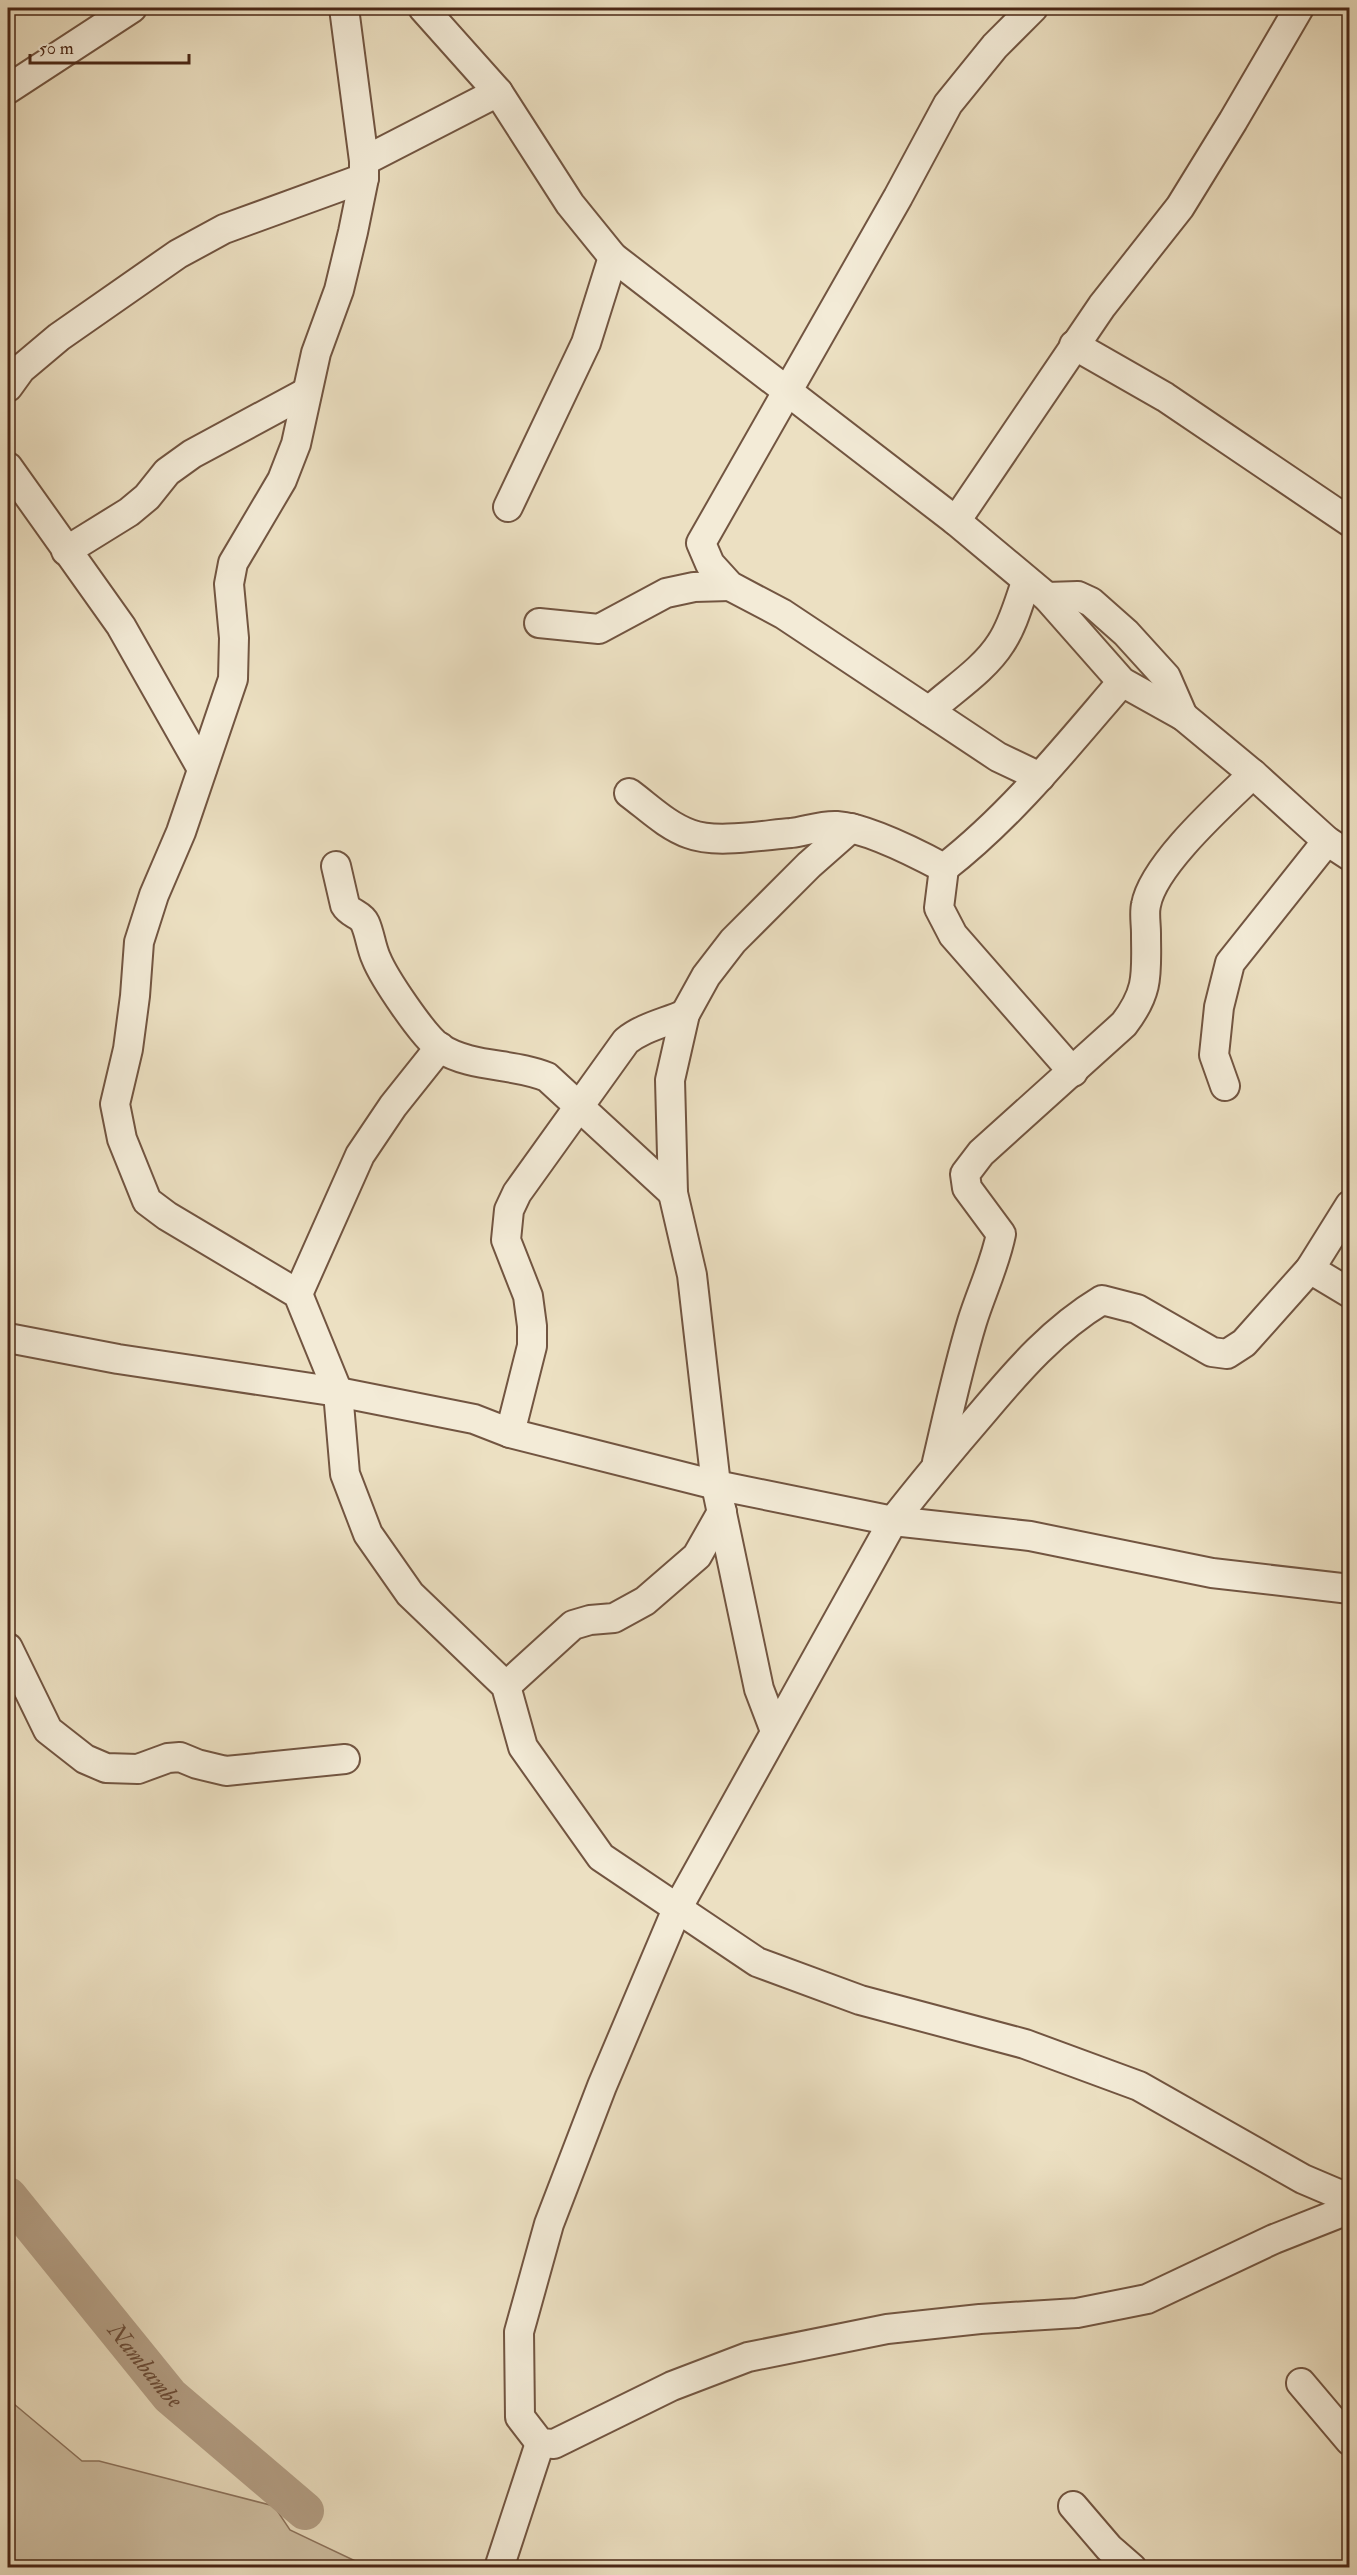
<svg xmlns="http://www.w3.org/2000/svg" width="1357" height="2575" font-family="'IM FELL Double Pica',serif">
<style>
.green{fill:#d0c1a5;stroke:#8d745e;stroke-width:1.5}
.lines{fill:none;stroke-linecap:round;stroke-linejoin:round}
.river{stroke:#b5a188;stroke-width:38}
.minor-casing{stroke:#725541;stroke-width:32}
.minor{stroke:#f3ebd7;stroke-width:28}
.labels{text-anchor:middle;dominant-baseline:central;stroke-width:6;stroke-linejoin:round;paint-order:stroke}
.water-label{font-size:24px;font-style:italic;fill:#6a4c38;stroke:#f3ebd7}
</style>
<rect width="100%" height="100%" fill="#ece0c2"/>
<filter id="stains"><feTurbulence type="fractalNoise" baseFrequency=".00333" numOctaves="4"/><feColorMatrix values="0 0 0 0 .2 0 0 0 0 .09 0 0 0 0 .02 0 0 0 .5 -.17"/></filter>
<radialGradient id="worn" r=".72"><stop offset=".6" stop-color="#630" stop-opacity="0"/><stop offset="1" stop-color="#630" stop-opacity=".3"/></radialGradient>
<!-- green -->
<path class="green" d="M 8,2399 L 82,2461 L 99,2461 L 274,2506 L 290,2530 L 368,2567 L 8,2567 Z"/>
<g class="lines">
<!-- river -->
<path class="river" id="s1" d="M 8,2196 L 170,2396 L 305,2511"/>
<!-- minor casing -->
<g class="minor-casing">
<g id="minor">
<path d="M 344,8 L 364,161 L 364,178 L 353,232 L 339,290 L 316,353 L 296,444 L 282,480 L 233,563 L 229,584 L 234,638 L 233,679 L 181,832 L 154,895 L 139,942 L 135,996 L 128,1049 L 115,1104 L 122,1139 L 147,1201 L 167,1216 L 298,1294 L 338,1392 L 345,1474 L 368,1534 L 410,1594 L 506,1686 L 523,1747 L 601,1857 L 757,1962 L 860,2000 L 1025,2044 L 1139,2086 L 1303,2179 L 1350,2199"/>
<path d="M 423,8 L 498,92 L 570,204 L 613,257 L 956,521 L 1047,597 L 1122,682 L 1183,716 L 1253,774 L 1327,841 L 1350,856"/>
<path d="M 1033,8 L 995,46 L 948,104 L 898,197 L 701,543 L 710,564 L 730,586 L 783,614 L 998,757 L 1040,777"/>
<path d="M 8,89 L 132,8"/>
<path d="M 364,161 L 498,92"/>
<path d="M 1074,345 L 1165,397 L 1350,522"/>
<path d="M 8,387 L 21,369 L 59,337 L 178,254 L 224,229 L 364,178"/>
<path d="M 8,467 L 121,626 L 202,769"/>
<path d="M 508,507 L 586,343 L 613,257"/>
<path d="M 956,521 L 1102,306 L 1180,207 L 1233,121 L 1299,8"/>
<path d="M 66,551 L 129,512 L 147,497 L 167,472 L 192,454 L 307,392"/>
<path d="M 1047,597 L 1078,596 L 1091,602 L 1126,633 L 1166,677 L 1183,716"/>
<path d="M 539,623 L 599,629 L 666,593 L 694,587 L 730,586"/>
<path d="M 929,711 C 952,690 984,670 1001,643 C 1013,625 1019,602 1026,582"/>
<path d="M 629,793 C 648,807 667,826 690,834 C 715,844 764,835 791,833 C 806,831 822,825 837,826 C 867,828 916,853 944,868 C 1012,815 1066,747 1122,682"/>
<path d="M 336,866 L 345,905 C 350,914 361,914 365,923 C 370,934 371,947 376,958 C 384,978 423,1036 440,1048 C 471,1068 514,1063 547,1077 L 673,1193"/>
<path d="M 944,868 L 939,908 L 953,935 L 1073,1072"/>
<path d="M 1225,1086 L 1214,1055 L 1219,1007 L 1230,963 L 1327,841"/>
<path d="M 1350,1205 L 1310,1269 L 1244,1343 L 1227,1354 L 1212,1352 L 1137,1309 L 1102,1300 C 1054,1329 1019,1369 983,1412 C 952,1448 922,1484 893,1521 L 677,1909 L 602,2086 L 549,2224 L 519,2332 L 520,2417 L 540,2443 L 554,2444 L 672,2386 L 748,2357 L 887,2329 L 980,2319 L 1077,2313 L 1147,2299 L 1274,2239 L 1350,2209"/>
<path d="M 1310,1269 L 1350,1293"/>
<path d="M 298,1294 L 360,1155 L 393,1106 L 440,1047"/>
<path d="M 8,1338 L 118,1359 L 338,1392 L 474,1419 L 510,1433 L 716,1485 L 893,1521 L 1030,1536 L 1212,1573 L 1350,1589"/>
<path d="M 510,1433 L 532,1346 L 532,1326 L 528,1296 L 506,1240 L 509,1210 L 517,1193 L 626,1041 C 643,1027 665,1023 685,1014"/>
<path d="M 937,1462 C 948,1415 958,1368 972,1322 C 981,1293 995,1264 1001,1234 L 967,1188 L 965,1174 L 981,1153 L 1124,1024 C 1150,990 1146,973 1146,933 C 1146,924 1144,913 1146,905 C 1153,865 1223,803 1253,774"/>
<path d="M 8,1648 L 48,1730 L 85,1759 L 106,1768 L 138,1769 L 168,1758 L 180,1757 L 197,1764 L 226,1771 L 345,1759"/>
<path d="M 506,1686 L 573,1625 L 590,1620 L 614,1618 L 645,1601 L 697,1556 L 722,1512"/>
<path d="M 775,1731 L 759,1689 L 716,1485 L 692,1275 L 673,1193 L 670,1080 L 685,1014 L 706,976 L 733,941 L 809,865 L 851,828"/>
<path d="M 1301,2383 L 1350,2441"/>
<path d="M 1073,2506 L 1109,2548 L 1132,2568"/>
<path d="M 499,2568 L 540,2443"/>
</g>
</g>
<!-- minor -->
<use href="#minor" class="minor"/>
</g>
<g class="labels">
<!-- water labels -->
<g class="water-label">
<text stroke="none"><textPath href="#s1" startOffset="218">Nambambe</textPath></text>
</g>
</g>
<!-- margin -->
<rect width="1357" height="2575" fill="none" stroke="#ece0c2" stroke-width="30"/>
<rect x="9" y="9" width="1339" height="2557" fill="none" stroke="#4a2716" stroke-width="3"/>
<rect x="15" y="15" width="1327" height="2545" fill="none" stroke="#4a2716" stroke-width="1.5"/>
<!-- scale -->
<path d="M30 54v9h159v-9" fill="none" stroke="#4a2716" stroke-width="3"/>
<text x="39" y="54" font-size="18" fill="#4a2716" stroke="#f3ebd7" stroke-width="4.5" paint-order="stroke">50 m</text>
<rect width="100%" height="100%" filter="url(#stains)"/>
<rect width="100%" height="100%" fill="url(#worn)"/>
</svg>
